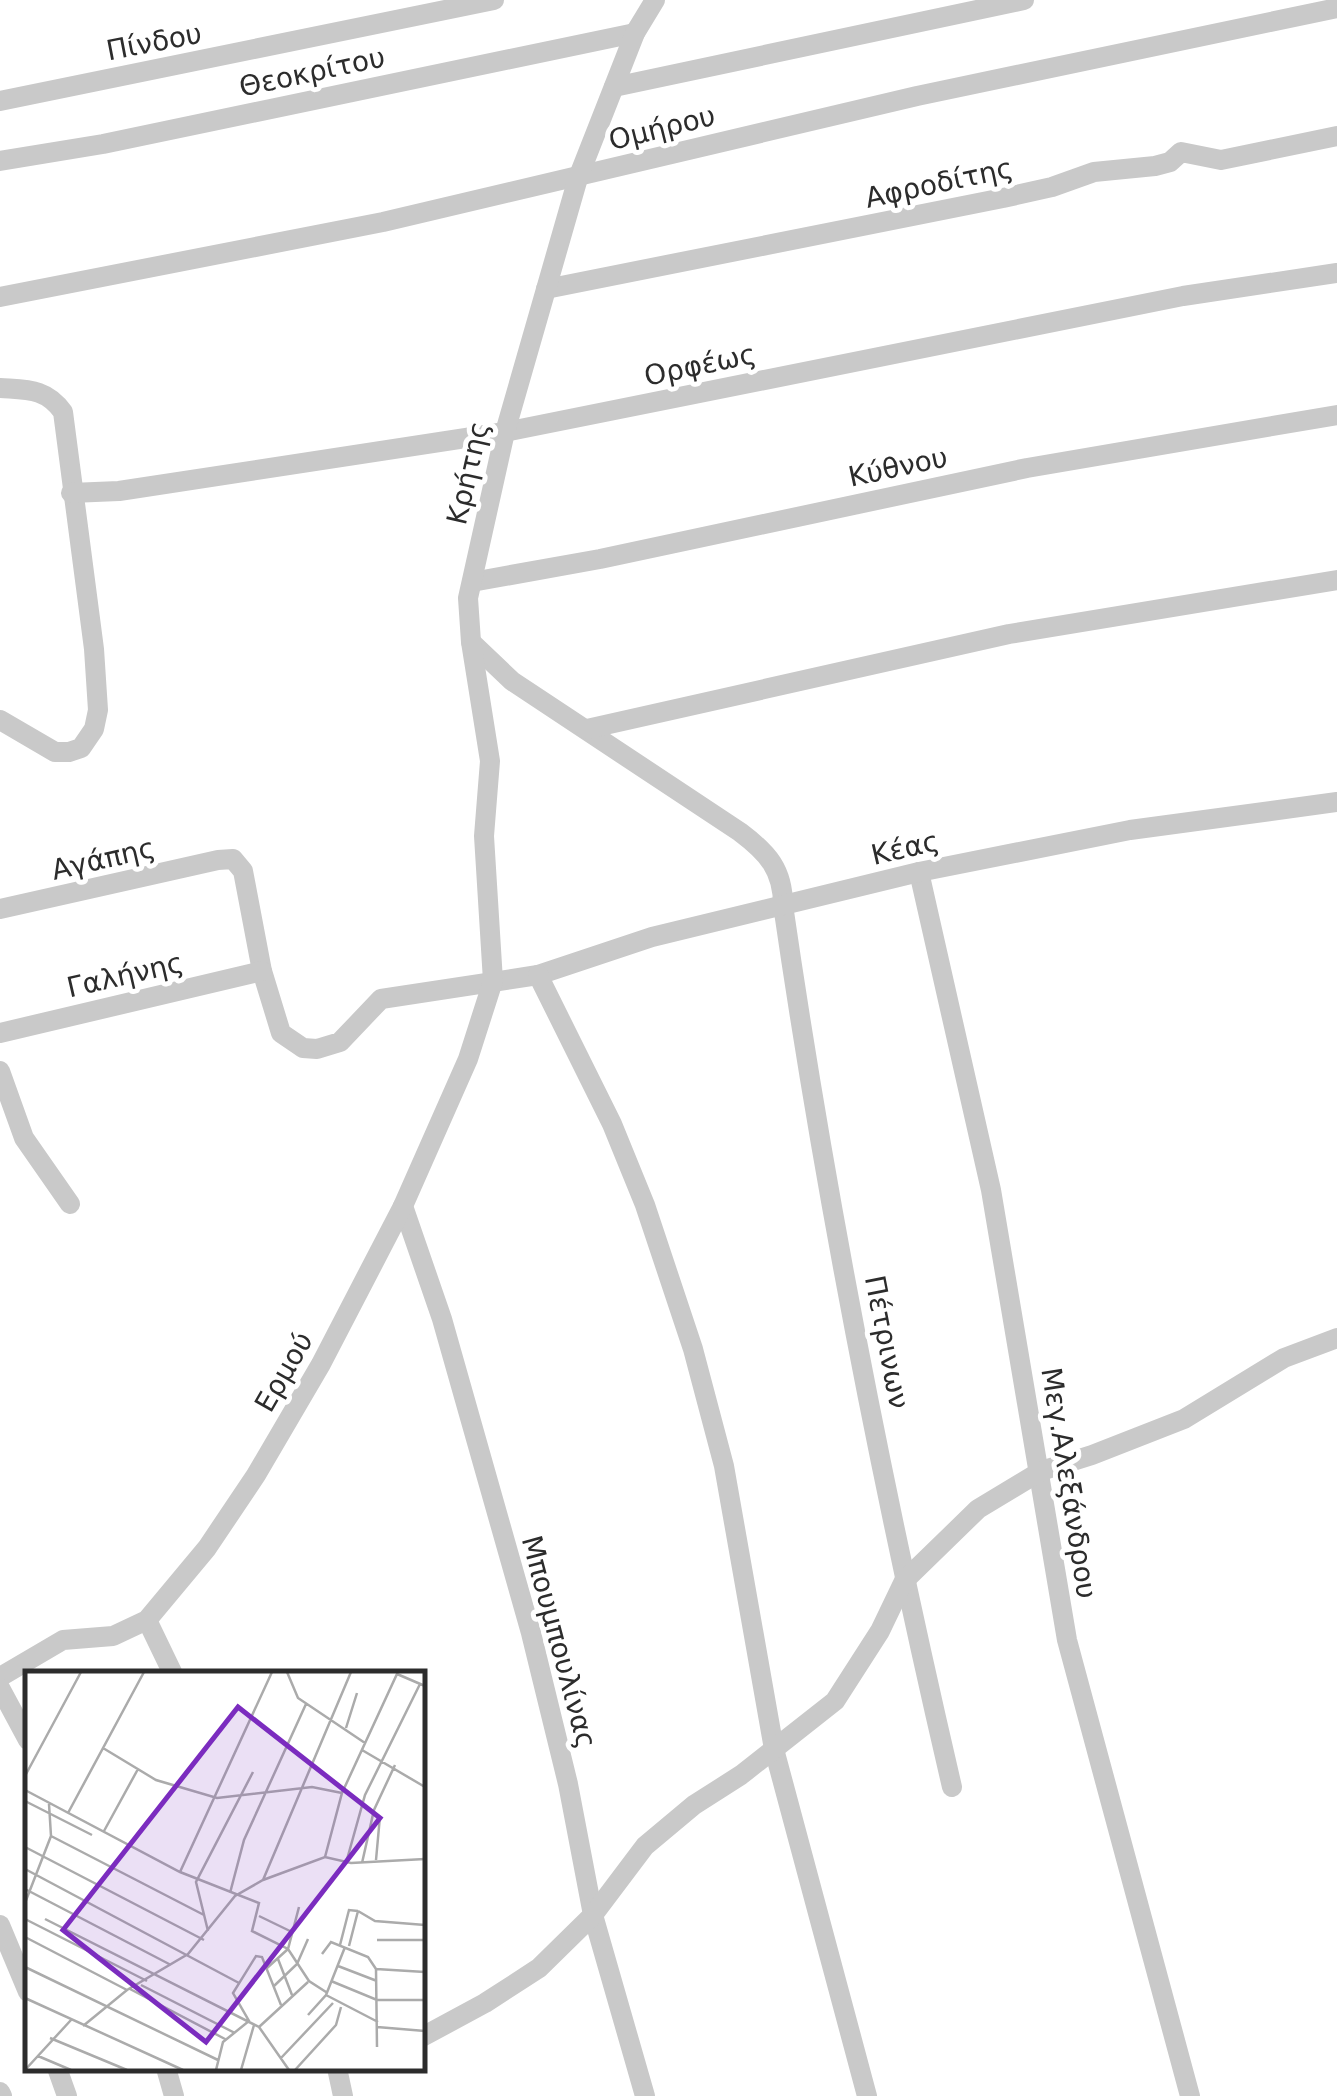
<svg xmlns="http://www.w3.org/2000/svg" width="1337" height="2096" font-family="'DejaVu Sans',sans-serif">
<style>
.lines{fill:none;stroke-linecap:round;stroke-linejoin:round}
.minor{stroke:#c9c9c9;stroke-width:20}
.labels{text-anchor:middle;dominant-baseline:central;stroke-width:10;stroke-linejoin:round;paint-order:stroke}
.street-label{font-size:28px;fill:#2c2c2c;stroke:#fff}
.inset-road{fill:none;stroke:#ababab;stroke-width:2.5}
.view{fill:#7b2cbf;fill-opacity:0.15;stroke:#7b2cbf;stroke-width:5}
.inset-edge{fill:none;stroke:#2c2c2c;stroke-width:5}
</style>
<rect width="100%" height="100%" fill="#fff"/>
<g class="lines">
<!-- minor -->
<g class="minor">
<path d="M 614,87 L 1024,0"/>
<path d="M 0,101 L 494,0"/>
<path d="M 0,161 L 103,144 L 635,33"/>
<path d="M 546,289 L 1003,198 L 1052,187 L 1094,172 L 1155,166 L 1170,162 L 1181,152 L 1221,160 L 1337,136"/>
<path d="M 0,297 L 383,222 L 917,96 L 1337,8"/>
<path d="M 0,388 C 27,390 46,388 63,412 L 94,649 L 98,710 L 94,729 L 81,748 L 69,752 L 55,752 L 0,720"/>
<path d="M 71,493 L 119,491 L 505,432 L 1183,296 L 1337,273"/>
<path d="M 472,582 L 600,559 L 1027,468 L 1337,415"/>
<path d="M 471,642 L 512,681 L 740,832 C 768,853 783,870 783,905 C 826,1201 884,1495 952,1787"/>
<path d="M 587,729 L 1009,634 L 1337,580"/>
<path d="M 919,872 L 991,1190 L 1067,1640 L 1190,2096"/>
<path d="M 0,909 L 218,860 L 233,859 L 243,871 L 262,971 L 281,1033 L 303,1048 L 317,1049 L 340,1042 L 381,999 L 538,975 L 652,937 L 919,872 L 1130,830 L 1337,802"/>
<path d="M 538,975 L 612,1124 L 645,1205 L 693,1349 L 724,1466 L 774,1749 L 867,2096"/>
<path d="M 0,1033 L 262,971"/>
<path d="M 0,1071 L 24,1138 L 70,1204"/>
<path d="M 403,1206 L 442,1319 L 531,1633 L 568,1784 L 593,1915 L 645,2096"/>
<path d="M 147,1620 L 173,1674"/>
<path d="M 0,1677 L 63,1640 L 113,1636 L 147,1620 L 207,1548 L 256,1475 L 321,1364 L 403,1206 L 468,1059 L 493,981 L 484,836 L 490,761 L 471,642 L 468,598 L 505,432 L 578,178 L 635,33 L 655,0"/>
<path d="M 0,1688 L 28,1740"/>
<path d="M 0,1925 L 28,1992"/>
<path d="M 422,2037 L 485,2003 L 539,1968 L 593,1915 L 645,1846 L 694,1805 L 741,1775 L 835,1701 L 880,1631 L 904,1581 L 978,1509 L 1041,1471 L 1092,1455 L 1184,1419 L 1284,1358 L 1337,1338"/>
<path d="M 57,2068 L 67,2096"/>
<path d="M 166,2068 L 174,2096"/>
<path d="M 337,2068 L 343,2096"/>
<path d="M 0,2092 L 2,2096"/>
</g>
</g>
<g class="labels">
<!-- street labels -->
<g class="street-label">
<text transform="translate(154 42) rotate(-11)">Πίνδου</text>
<text transform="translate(312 72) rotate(-12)">Θεοκρίτου</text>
<text transform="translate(662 128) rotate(-14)">Ομήρου</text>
<text transform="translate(939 183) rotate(-12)">Αφροδίτης</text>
<text transform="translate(700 365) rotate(-12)">Ορφέως</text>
<text transform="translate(898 467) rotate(-12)">Κύθνου</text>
<text transform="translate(468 473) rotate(-77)">Κρήτης</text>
<text transform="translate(905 848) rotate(-13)">Κέας</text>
<text transform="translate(103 859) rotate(-13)">Αγάπης</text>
<text transform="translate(125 975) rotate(-13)">Γαλήνης</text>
<text transform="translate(887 1342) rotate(79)">Πέτρινων</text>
<text transform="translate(284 1372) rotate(-60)">Ερμού</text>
<text transform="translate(1069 1483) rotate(81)">Μεγ.Αλεξάνδρου</text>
<text transform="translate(559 1642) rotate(75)">Μπουμπουλίνας</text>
</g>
</g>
<!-- overview -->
<g transform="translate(25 1671)">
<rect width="400" height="400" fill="#fff"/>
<path class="inset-road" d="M 262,1 L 273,27 L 340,72M 321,57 L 332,22M 78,77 L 131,109 L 192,127 L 287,116 L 317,122M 337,79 L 400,116M 0,105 L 56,1M 0,119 L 155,201 L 234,232 L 227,260 L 263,278 L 284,310 L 301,321M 0,130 L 67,164M 43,142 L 119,1M 79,160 L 113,98M 26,165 L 179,244M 0,176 L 179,269M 300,186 L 317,122 L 372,3 L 400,15M 351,189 L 355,145M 321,192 L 340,124 L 395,13M 337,192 L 349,139 L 370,94M 0,198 L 214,312M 155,201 L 247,1M 238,209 L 326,1M 0,218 L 146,294M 205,222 L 219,169 L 281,33M 0,232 L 26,165 L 24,133M 333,240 L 350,250 L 400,254M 234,245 L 267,261M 0,248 L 122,310M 20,248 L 234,356 L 264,399M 183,260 L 171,211 L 228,101M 0,266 L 102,319M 352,269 L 400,269M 315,274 L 324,239 L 333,240M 324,275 L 333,240M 297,283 L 306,271 L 343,286 L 351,298M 253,288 L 267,324M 313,295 L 352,310M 0,296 L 193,389M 242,297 L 263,278 L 274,236M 351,298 L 352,376M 351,298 L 400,301M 306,310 L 352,329 L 400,329M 116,314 L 210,362M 249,315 L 272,293 L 283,268M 105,318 L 200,368M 301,324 L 353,351M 0,327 L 158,399M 283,344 L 301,324 L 320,276M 58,355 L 102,319 L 163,283 L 210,225 L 238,209 L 300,186 L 326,192 L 400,188M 234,356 L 283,311M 352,356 L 400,360M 25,367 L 102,399M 13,385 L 46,399M 256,387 L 308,332M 0,399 L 46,349M 191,399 L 198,371 L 224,350 L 208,322 L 231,285 L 237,286 L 256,334M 216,399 L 229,354M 270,399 L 311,354 L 316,336"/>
<path class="view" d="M 213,36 L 355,147 L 181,371 L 38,259 Z"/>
<rect width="400" height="400" class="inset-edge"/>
</g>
</svg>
